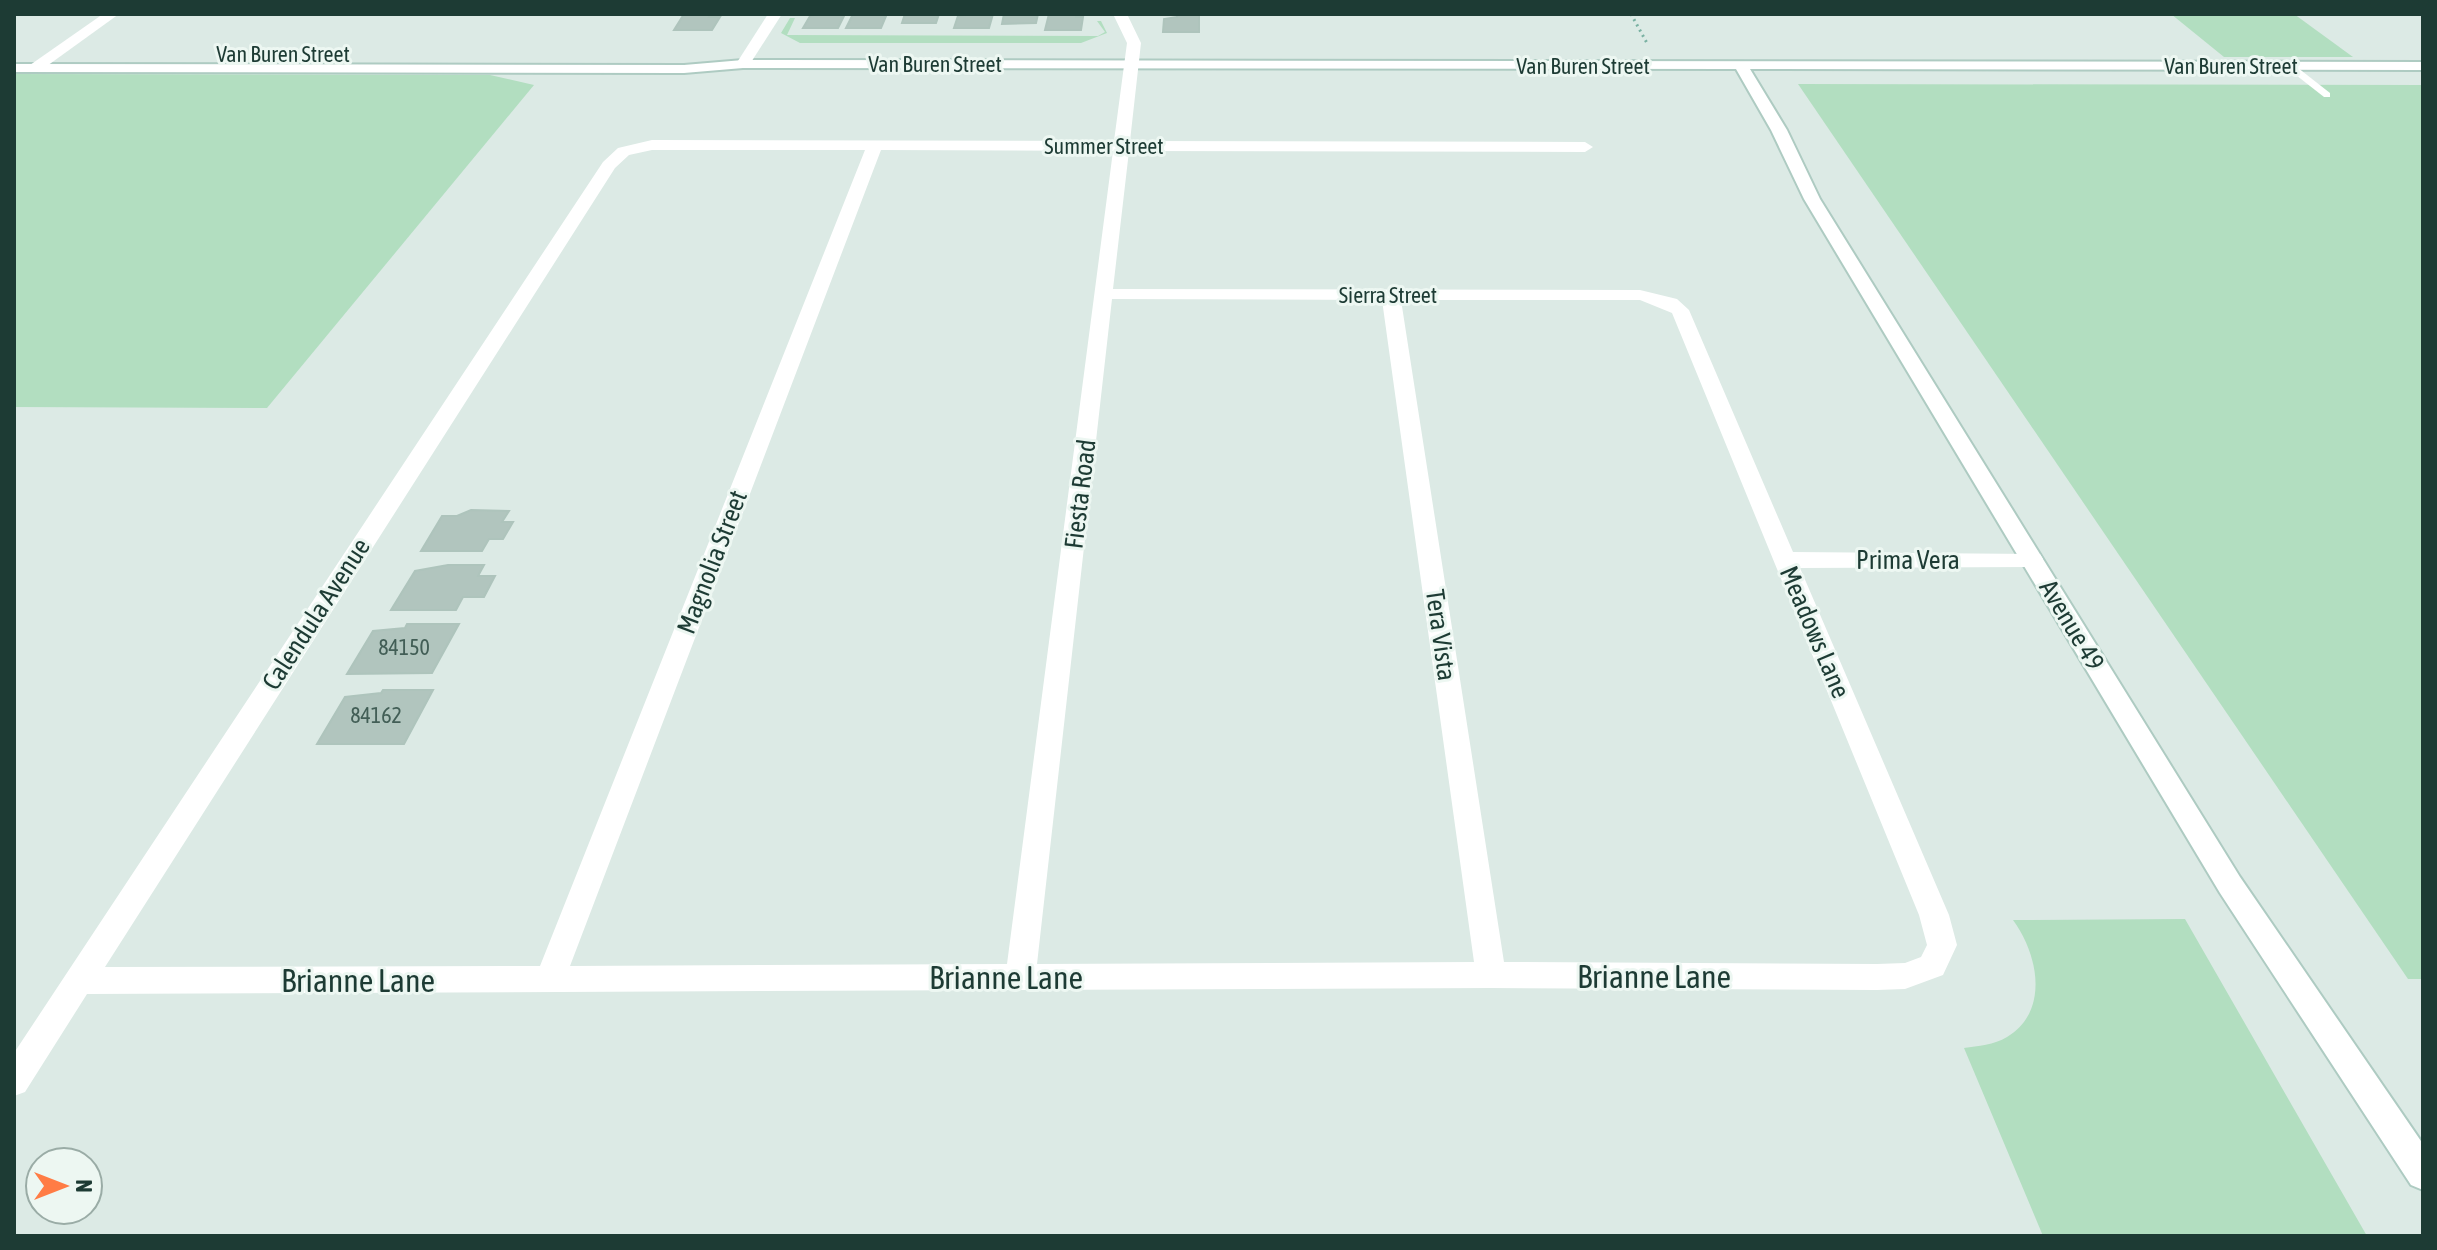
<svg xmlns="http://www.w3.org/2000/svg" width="2437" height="1250" font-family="'Asap Condensed',sans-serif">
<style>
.green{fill:#b2dec0}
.building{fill:#b1c5be;stroke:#aec4bc;stroke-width:2}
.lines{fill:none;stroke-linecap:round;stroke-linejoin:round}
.secondary-casing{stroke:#aecbc2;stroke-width:4}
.path{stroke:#79b1a2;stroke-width:3;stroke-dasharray:2 4;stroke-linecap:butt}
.lane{fill:#fff;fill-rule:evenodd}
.street{fill:#fff;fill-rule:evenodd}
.secondary{fill:#fff;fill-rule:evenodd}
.labels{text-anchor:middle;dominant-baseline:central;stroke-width:6;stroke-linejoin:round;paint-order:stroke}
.far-street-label{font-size:22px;fill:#1d3b34;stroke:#edf7f2}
.number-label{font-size:22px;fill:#425e56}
.street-label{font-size:26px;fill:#1d3b34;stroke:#edf7f2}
.near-street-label{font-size:32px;fill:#1d3b34;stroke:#edf7f2}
</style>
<rect width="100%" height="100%" fill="#dceae5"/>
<!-- green -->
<g class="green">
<path d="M 2171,14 L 2294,14 L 2353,57 L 2224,57 Z"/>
<path d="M 790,18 L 795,18 L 787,35 L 1098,36 L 1105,32 L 1097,21 L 1101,21 L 1107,33 L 1081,43 L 800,43 L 781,33 Z"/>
<path d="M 14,74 L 490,75 L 534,85 L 267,408 L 14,407 Z"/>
<path d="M 1798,84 L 2423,85 L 2423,979 L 2408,979 Z"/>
<path d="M 2185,919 L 2367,1236 L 2043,1236 L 1964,1048 C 1978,1046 1994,1045 2007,1037 C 2050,1011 2038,954 2013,920 Z"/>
</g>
<!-- building -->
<g class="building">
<path d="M 684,14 L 711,14 L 709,17 L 720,17 L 712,30 L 674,30 Z"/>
<path d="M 818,14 L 845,14 L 838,28 L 803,28 L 810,16 Z"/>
<path d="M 853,14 L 880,14 L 886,16 L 881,28 L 846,28 Z"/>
<path d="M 905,14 L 939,14 L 936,23 L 902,23 Z"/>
<path d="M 975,14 L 993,14 L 989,28 L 954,28 L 958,16 Z"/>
<path d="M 1004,14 L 1038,14 L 1036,23 L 1002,24 Z"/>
<path d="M 1049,14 L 1076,14 L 1076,17 L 1083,17 L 1081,30 L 1045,30 Z"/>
<path d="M 1177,14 L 1199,14 L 1199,32 L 1163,32 L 1164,19 L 1177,17 Z"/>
<path d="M 471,510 L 509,511 L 502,522 L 513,522 L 503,539 L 489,539 L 482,551 L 421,551 L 442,516 L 457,516 Z"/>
<path d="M 448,565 L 484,565 L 478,576 L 495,576 L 484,597 L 463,597 L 456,610 L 391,610 L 415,571 Z"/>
<path d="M 407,624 L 459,624 L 432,673 L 347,674 L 373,631 L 405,628 Z"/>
<path d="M 383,690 L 433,690 L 404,744 L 317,744 L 345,697 L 381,693 Z"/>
</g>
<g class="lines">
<!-- secondary casing -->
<g class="secondary-casing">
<path id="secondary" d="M 743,60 L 2423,62 L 2423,70 L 1750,69 L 1787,130 L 1820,199 L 2240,877 L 2423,1144 L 2423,1190 L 2411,1185 L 2220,893 L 1804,199 L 1771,130 L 1736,69 L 743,68 L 684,73 L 14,72 L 14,64 L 684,65 Z"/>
</g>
<!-- path -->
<path class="path" d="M 1631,14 L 1648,45"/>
<!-- lane -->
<path class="lane" d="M 2287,64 L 2293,64 L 2330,93 L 2330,97 L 2324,97 L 2287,68 Z"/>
<!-- street -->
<g class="street">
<path d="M 103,14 L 119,14 L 40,71 L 30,71 L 30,65 Z"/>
<path d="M 768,14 L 782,14 L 748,67 L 738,67 L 736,64 Z"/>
<path d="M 1113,14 L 1127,14 L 1141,43 L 1130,141 L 1585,142 L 1593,147 L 1585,152 L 1129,151 L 1113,289 L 1640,290 L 1677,299 L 1689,310 L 1793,552 L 2040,554 L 2043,559 L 2032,567 L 1800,568 L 1949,915 L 1957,945 L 1943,975 L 1905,989 L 1877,990 L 1491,988 L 87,994 L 25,1092 L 14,1096 L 14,1053 L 603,162 L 618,148 L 652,140 L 1114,141 L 1127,43 ZM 652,150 L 865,150 L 540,966 L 105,967 L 615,168 L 629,155 ZM 881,150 L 1113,151 L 1007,964 L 570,966 ZM 1112,299 L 1382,300 L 1474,962 L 1037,964 ZM 1401,300 L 1640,300 L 1672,313 L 1919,915 L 1927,945 L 1921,957 L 1905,963 L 1877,964 L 1504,962 Z"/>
</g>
<!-- secondary -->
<use href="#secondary" class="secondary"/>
</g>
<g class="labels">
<!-- far-street labels -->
<g class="far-street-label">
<text x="283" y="54">Van Buren Street</text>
<text x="935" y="64">Van Buren Street</text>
<text x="1583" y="66">Van Buren Street</text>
<text x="2231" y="66">Van Buren Street</text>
<text x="1104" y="146">Summer Street</text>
<text x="1388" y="295">Sierra Street</text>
</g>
<!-- number labels -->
<g class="number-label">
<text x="404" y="647">84150</text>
<text x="376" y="715">84162</text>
</g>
<!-- street labels -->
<g class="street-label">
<text transform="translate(1080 494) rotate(-83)">Fiesta Road</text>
<text x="1908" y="560">Prima Vera</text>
<text transform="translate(712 562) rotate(-69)">Magnolia Street</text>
<text transform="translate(316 614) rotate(-57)">Calendula Avenue</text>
<text transform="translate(2072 625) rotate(59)">Avenue 49</text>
<text transform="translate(1815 632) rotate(67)">Meadows Lane</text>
<text transform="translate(1441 635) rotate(82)">Tera Vista</text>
</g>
<!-- near-street labels -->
<g class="near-street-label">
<text x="1654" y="976">Brianne Lane</text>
<text x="1006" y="977">Brianne Lane</text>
<text x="358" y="980">Brianne Lane</text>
</g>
</g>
<!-- border -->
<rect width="2437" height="1250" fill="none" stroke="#1d3b34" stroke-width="32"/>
<!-- north arrow -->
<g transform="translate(64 1186) rotate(90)"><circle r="38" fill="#edf7f2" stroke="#9aaca6" stroke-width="2"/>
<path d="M0-6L14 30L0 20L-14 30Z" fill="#ff7c45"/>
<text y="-12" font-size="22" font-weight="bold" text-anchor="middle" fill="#1d3b34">N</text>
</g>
</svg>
